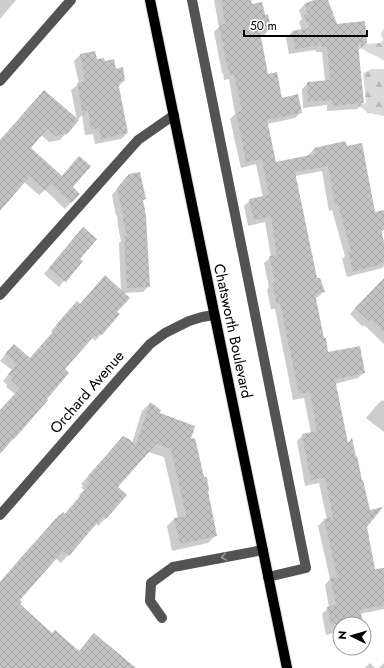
<svg xmlns="http://www.w3.org/2000/svg" width="384" height="668" font-family="Jost,sans-serif">
<style>
.forest{fill:url(#forest-firs)}
.shadow{fill:#0003}
.building{fill:url(#building-cross-hatch)}
.lines{fill:none;stroke-linecap:round;stroke-linejoin:round}
.major-casing{stroke:#dbdbdb;stroke-width:12}
.minor{stroke:#535353;stroke-width:10}
.major{stroke:#000;stroke-width:10}
.oneway{stroke:#989898}
.labels{text-anchor:middle;dominant-baseline:central;stroke-width:3;stroke-linejoin:round;paint-order:stroke}
.street-label{font-size:15px;fill:#000;stroke:#fff}
</style>
<defs>
<pattern id="forest-firs" width="22" height="20" patternUnits="userSpaceOnUse"><rect width="22" height="20" fill="#dadada"/><path d="M5 1l3.5 6h-7zM16 11l3.5 6h-7z" fill="#b9b9b9"/></pattern>
<pattern id="building-cross-hatch" width="8" height="8" patternUnits="userSpaceOnUse"><rect width="8" height="8" fill="#c3c3c3"/><path d="M0 0l8 8M0 8l8-8" fill="none" stroke="#a6a6a6"/></pattern>
</defs>
<rect width="100%" height="100%" fill="#fff"/>
<!-- forest -->
<g class="forest">
<path d="M 384,28 L 384,61 C 377,55 369,54 361,48 L 361,46 L 362,44 L 380,43 L 383,40 L 381,34 Z"/>
<path d="M 372,69 L 384,69 L 384,116 L 368,113 L 358,105 L 366,103 L 363,73 Z"/>
</g>
<!-- shadow -->
<g class="shadow">
<path d="M 0,0 L 16,0 L 0,19 Z"/>
<path d="M 214,0 L 250,0 L 251,5 L 264,16 L 270,29 L 264,35 L 259,36 L 267,75 L 281,99 L 301,112 L 295,118 L 267,124 L 275,163 L 309,156 L 308,155 L 314,149 L 374,214 L 384,219 L 384,230 L 380,233 L 384,246 L 384,266 L 382,268 L 347,277 L 342,259 L 345,256 L 332,210 L 329,211 L 322,171 L 295,176 L 317,279 L 324,291 L 318,297 L 315,298 L 327,353 L 364,372 L 358,378 L 335,384 L 347,444 L 351,440 L 366,527 L 375,571 L 384,575 L 384,609 L 360,614 L 362,622 L 360,624 L 340,624 L 340,631 L 326,635 L 322,614 L 329,607 L 325,585 L 330,579 L 318,526 L 324,520 L 327,520 L 319,483 L 305,486 L 297,441 L 303,435 L 311,433 L 304,398 L 293,400 L 275,309 L 271,309 L 267,290 L 269,287 L 264,263 L 271,257 L 265,222 L 248,226 L 244,206 L 250,200 L 263,198 L 256,164 L 241,168 L 230,119 L 235,114 L 229,79 L 224,80 L 223,73 L 222,73 L 214,32 L 219,27 Z"/>
<path d="M 316,0 L 323,0 L 336,25 L 366,43 L 360,49 L 357,49 L 363,103 L 357,109 L 327,111 L 327,105 L 303,108 L 302,89 L 308,83 L 325,81 L 322,52 L 316,52 L 315,50 L 289,54 L 286,38 L 292,32 L 302,30 L 299,22 L 302,19 L 299,10 L 304,5 Z"/>
<path d="M 80,55 L 104,62 L 115,70 L 124,81 L 118,87 L 127,133 L 121,139 L 95,144 L 93,134 L 85,135 L 82,115 L 60,140 L 49,142 L 41,135 L 29,148 L 61,177 L 73,163 L 72,187 L 79,194 L 65,209 L 45,190 L 39,195 L 24,182 L 0,209 L 0,141 L 77,120 L 71,90 L 79,84 L 74,61 Z"/>
<path d="M 123,182 L 144,199 L 142,202 L 149,286 L 143,292 L 124,293 L 116,312 L 119,314 L 95,341 L 92,338 L 64,369 L 0,452 L 0,411 L 15,394 L 6,387 L 7,385 L 3,381 L 12,370 L 0,361 L 8,351 L 30,359 L 53,333 L 51,331 L 71,309 L 79,305 L 121,291 L 119,243 L 121,241 L 118,226 L 117,214 L 116,216 L 112,195 Z"/>
<path d="M 77,234 L 79,259 L 81,261 L 59,287 L 44,274 Z"/>
<path d="M 384,279 L 384,344 L 364,325 L 363,327 L 350,314 Z"/>
<path d="M 382,400 L 383,401 L 384,401 L 384,432 L 366,418 L 376,406 Z"/>
<path d="M 150,403 L 159,414 L 190,441 L 207,491 L 216,535 L 208,543 L 172,551 L 167,526 L 174,519 L 178,518 L 164,457 L 148,452 L 117,487 L 106,518 L 98,526 L 96,523 L 61,563 L 55,558 L 18,600 L 18,604 L 52,634 L 78,652 L 95,634 L 135,668 L 0,668 L 0,582 L 37,541 L 51,524 L 59,516 L 64,515 L 80,496 L 79,495 L 84,490 L 81,488 L 83,486 L 81,484 L 116,445 L 132,443 L 142,411 Z"/>
<path d="M 370,663 L 375,668 L 365,668 Z"/>
<path d="M 384,663 L 384,668 L 379,668 Z"/>
</g>
<!-- building -->
<g class="building">
<path d="M 221,0 L 251,0 L 252,4 L 262,2 L 265,15 L 268,14 L 271,30 L 260,32 L 268,74 L 277,72 L 282,98 L 298,94 L 302,113 L 267,120 L 276,162 L 315,154 L 314,148 L 345,141 L 347,146 L 362,143 L 375,212 L 384,210 L 384,229 L 381,230 L 384,242 L 384,263 L 353,272 L 348,252 L 351,251 L 338,205 L 335,205 L 328,166 L 295,172 L 317,278 L 320,278 L 325,292 L 315,294 L 324,338 L 326,338 L 328,352 L 360,346 L 365,373 L 335,379 L 348,443 L 352,438 L 356,457 L 357,456 L 362,480 L 363,480 L 370,510 L 383,507 L 367,527 L 375,569 L 384,568 L 384,605 L 360,610 L 363,622 L 355,624 L 331,624 L 327,607 L 336,605 L 330,578 L 337,577 L 324,519 L 333,517 L 325,478 L 311,480 L 307,461 L 302,434 L 317,431 L 310,392 L 299,394 L 280,303 L 277,304 L 272,283 L 275,282 L 269,256 L 277,255 L 271,217 L 254,220 L 249,199 L 269,195 L 262,159 L 246,162 L 236,112 L 242,111 L 234,74 L 230,75 L 228,67 L 227,67 L 219,25 L 225,24 Z"/>
<path d="M 314,0 L 328,0 L 337,24 L 365,21 L 367,43 L 358,44 L 364,103 L 332,106 L 332,100 L 308,102 L 307,82 L 330,80 L 327,47 L 321,47 L 321,45 L 295,49 L 292,31 L 309,28 L 304,15 L 308,14 L 304,4 Z"/>
<path d="M 95,51 L 97,59 L 104,58 L 105,61 L 114,59 L 116,69 L 123,67 L 125,81 L 118,82 L 128,133 L 101,139 L 99,128 L 91,130 L 88,110 L 83,116 L 77,83 L 85,81 L 80,54 Z"/>
<path d="M 44,90 L 79,120 L 67,134 L 55,136 L 47,129 L 31,148 L 62,176 L 79,156 L 91,166 L 73,187 L 80,194 L 71,203 L 51,184 L 45,190 L 30,176 L 0,211 L 0,140 Z"/>
<path d="M 140,172 L 146,199 L 143,200 L 146,216 L 150,287 L 127,288 L 124,236 L 127,236 L 123,219 L 123,210 L 122,211 L 117,188 L 129,174 Z"/>
<path d="M 83,227 L 97,239 L 80,259 L 83,261 L 66,282 L 49,268 Z"/>
<path d="M 105,275 L 130,298 L 117,312 L 120,314 L 102,335 L 99,333 L 96,336 L 95,335 L 65,369 L 69,373 L 47,399 L 48,400 L 23,429 L 14,439 L 13,439 L 0,454 L 0,410 L 20,388 L 11,380 L 13,378 L 8,374 L 17,364 L 5,354 L 14,344 L 30,358 L 58,326 L 56,325 L 77,301 L 80,304 Z"/>
<path d="M 384,278 L 384,332 L 371,320 L 370,322 L 355,308 Z"/>
<path d="M 150,402 L 161,410 L 160,413 L 195,426 L 191,439 L 195,438 L 204,477 L 207,477 L 209,491 L 208,491 L 217,536 L 180,544 L 174,518 L 186,516 L 171,449 L 156,444 L 118,487 L 127,495 L 106,519 L 103,516 L 69,556 L 63,551 L 20,600 L 22,602 L 20,604 L 52,633 L 55,630 L 79,651 L 94,633 L 136,668 L 0,668 L 0,582 L 24,554 L 44,532 L 59,515 L 60,515 L 63,512 L 65,514 L 87,488 L 86,487 L 90,482 L 88,480 L 90,478 L 88,476 L 123,436 L 129,439 L 136,445 Z"/>
</g>
<g class="lines">
<!-- major casing -->
<g class="major-casing">
<path id="major" d="M 150,0 L 287,668"/>
</g>
<!-- minor -->
<g class="minor">
<path d="M 192,0 L 306,568 L 268,577"/>
<path d="M 0,81 L 71,0"/>
<path d="M 0,295 L 138,140 L 174,115"/>
<path d="M 0,515 L 123,374 L 150,344 L 165,333 L 189,321 L 202,317 L 214,315"/>
<path d="M 162,618 L 150,601 L 151,583 L 173,567 L 263,550"/>
</g>
<!-- major -->
<use href="#major" class="major"/>
</g>
<!-- one-way arrows -->
<defs><path id="oneway-chevron" d="M-2-3.5L2.5 0L-2 3.5" fill="none" stroke-width="1.6" stroke-linecap="round" stroke-linejoin="round"/></defs>
<use class="oneway" href="#oneway-chevron" transform="translate(224 557) rotate(170)"/>
<g class="labels">
<!-- street labels -->
<g class="street-label">
<text transform="translate(233 331) rotate(78)">Chatsworth Boulevard</text>
<text transform="translate(87 392) rotate(-49)">Orchard Avenue</text>
</g>
</g>
<!-- north arrow -->
<g transform="translate(352 636) rotate(275)"><circle r="19" fill="#ffffff" stroke="#999999"/>
<path d="M0-3L7 15L0 10L-7 15Z" fill="#000000"/>
<text y="-6" font-size="11" font-weight="bold" text-anchor="middle" fill="#000000">N</text>
</g>
<!-- scale -->
<path d="M244 30v6h123v-6" fill="none" stroke="#000000" stroke-width="2"/>
<text x="250" y="30" font-size="12" fill="#000000" stroke="#ffffff" stroke-width="3" paint-order="stroke">50 m</text>
</svg>
